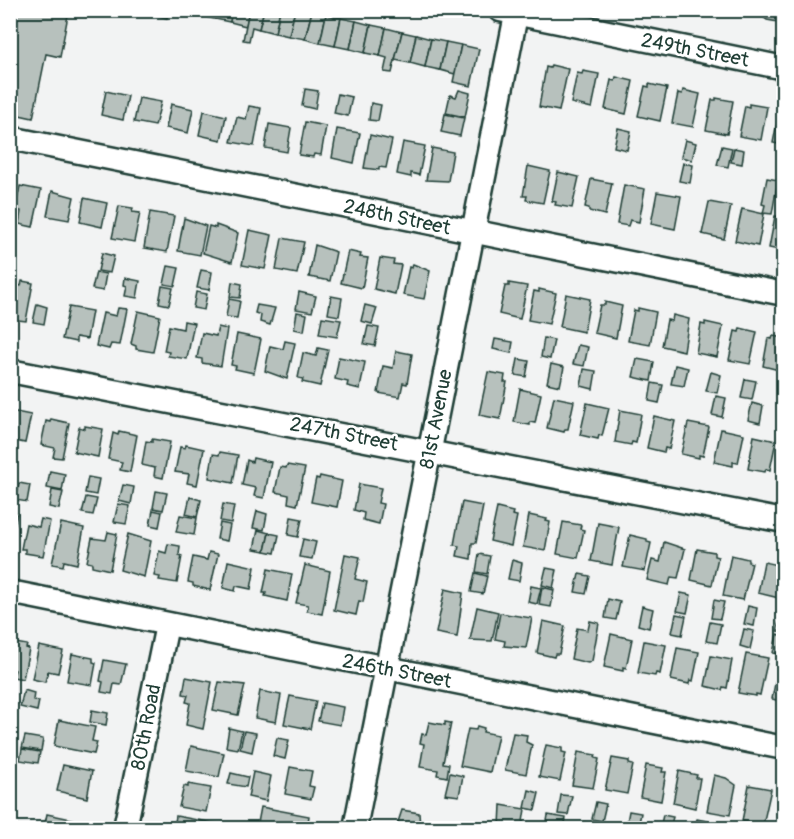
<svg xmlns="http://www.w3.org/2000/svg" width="794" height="839" font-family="Pangolin,sans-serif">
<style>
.building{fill:#b7c1bd;stroke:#1f3d34;stroke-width:1.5}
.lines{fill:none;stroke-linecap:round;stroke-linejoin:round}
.minor-casing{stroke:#1f3d34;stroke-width:27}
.minor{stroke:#fff;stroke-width:22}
.labels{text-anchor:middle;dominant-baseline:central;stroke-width:5;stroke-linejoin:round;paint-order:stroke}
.street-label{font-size:20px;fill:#1f3d34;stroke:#fff}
</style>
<rect width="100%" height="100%" fill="#f2f3f3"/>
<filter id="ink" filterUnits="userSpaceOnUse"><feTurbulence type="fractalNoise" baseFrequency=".0167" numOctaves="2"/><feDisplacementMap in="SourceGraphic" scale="12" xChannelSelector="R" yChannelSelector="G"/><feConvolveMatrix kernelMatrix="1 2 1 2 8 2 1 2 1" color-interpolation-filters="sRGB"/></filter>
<g filter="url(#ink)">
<!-- building -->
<g class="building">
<path d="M 10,10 L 69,10 L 60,57 L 46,54 L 33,118 L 10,113 Z"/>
<path d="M 154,10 L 169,10 L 167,18 L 153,15 Z"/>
<path d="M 201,10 L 217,10 L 215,19 L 200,16 Z"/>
<path d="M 217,10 L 232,10 L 230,22 L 215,19 Z"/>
<path d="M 232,10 L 249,10 L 246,26 L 230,22 Z"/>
<path d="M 249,10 L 264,10 L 259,29 L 252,27 L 249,41 L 243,40 Z"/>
<path d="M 264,10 L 280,10 L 275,33 L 259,29 Z"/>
<path d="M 280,10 L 295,10 L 289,36 L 275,33 Z"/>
<path d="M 295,10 L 312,11 L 305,39 L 289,36 Z"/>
<path d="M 725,10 L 747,10 L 746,17 Z"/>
<path d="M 765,10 L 784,10 L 784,23 L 767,20 L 763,17 Z"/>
<path d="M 312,11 L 326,15 L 320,43 L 305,39 Z"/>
<path d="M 326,15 L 341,18 L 335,46 L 320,43 Z"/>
<path d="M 341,18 L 356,21 L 350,49 L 335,46 Z"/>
<path d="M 356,21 L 371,25 L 365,53 L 350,49 Z"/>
<path d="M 371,25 L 386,28 L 380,56 L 365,53 Z"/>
<path d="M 386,28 L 402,32 L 392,73 L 384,72 L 387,58 L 380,56 Z"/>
<path d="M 402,32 L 416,35 L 410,63 L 395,60 Z"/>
<path d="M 416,35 L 431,39 L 425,67 L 410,63 Z"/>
<path d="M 431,39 L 446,42 L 440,70 L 425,67 Z"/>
<path d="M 446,42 L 461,45 L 455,74 L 440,70 Z"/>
<path d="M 461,45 L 479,49 L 471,86 L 453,82 Z"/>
<path d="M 551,65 L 568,69 L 559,111 L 539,107 L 546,67 L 550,68 Z"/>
<path d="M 583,71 L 599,74 L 592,108 L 571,103 L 577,73 L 582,74 Z"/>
<path d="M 616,77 L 633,81 L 626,114 L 605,109 L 611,80 L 615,81 Z"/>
<path d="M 649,84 L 667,88 L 660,121 L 638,116 L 645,86 L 649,87 Z"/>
<path d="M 305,89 L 318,91 L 315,109 L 302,106 Z"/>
<path d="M 459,90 L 470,93 L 465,117 L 446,113 L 450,95 L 456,97 Z"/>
<path d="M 683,90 L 700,94 L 693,127 L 672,123 L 678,93 L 682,94 Z"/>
<path d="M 106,91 L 128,96 L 123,120 L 101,115 Z"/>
<path d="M 338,94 L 352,97 L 348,116 L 334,113 Z"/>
<path d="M 139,98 L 161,102 L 155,126 L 134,122 Z"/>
<path d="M 716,98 L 733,101 L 727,134 L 706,130 L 712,100 L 716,100 Z"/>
<path d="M 371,103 L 381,105 L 378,121 L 369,120 Z"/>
<path d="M 171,104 L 193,109 L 188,133 L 166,128 Z"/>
<path d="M 749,104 L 767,107 L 761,140 L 739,136 L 745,106 L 749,107 Z"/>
<path d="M 249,106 L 261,108 L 254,146 L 231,142 L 237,117 L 246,119 Z"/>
<path d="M 204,111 L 226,116 L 221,140 L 199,135 Z"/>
<path d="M 782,111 L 784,111 L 784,145 L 773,143 L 779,113 Z"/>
<path d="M 445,114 L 464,118 L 460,136 L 441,132 Z"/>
<path d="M 305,122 L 326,126 L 321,155 L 314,154 L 313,157 L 299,155 Z"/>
<path d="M 269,124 L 291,128 L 287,152 L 265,148 Z"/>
<path d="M 618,128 L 631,131 L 627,150 L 614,147 Z"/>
<path d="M 337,129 L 360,133 L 354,163 L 332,158 Z"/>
<path d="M 370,135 L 392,140 L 386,168 L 379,167 L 379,170 L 364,168 Z"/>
<path d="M 685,140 L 696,143 L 692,160 L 681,157 Z"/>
<path d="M 403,142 L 425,146 L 419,175 L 411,173 L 411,177 L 397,174 Z"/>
<path d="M 722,146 L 732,148 L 728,167 L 717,165 Z"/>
<path d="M 432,148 L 453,152 L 448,181 L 426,180 Z"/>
<path d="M 734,148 L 744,150 L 742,164 L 731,162 Z"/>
<path d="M 683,163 L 693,165 L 690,183 L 679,181 Z"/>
<path d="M 528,166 L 550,171 L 543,203 L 526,200 L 527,196 L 523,196 Z"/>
<path d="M 558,172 L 579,177 L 572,208 L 555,205 L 556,202 L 552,201 Z"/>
<path d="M 767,178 L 778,180 L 772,214 L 763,213 L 765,205 L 762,204 Z"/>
<path d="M 591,179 L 612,183 L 605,215 L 589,211 L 589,208 L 585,207 Z"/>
<path d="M 624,185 L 645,189 L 639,222 L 630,220 L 628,226 L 617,224 Z"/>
<path d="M 20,186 L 41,190 L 33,227 L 19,224 L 21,211 L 15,210 Z"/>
<path d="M 52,191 L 74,197 L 69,220 L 47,216 Z"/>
<path d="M 657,192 L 681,196 L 675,229 L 651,224 Z"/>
<path d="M 84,198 L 107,203 L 102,227 L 80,222 Z"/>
<path d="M 709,202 L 731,206 L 724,239 L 702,234 Z"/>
<path d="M 119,206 L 133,208 L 132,212 L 140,213 L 134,242 L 112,238 Z"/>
<path d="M 742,209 L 764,214 L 758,246 L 735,241 Z"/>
<path d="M 150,212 L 174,216 L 167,252 L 144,248 Z"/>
<path d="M 775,216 L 784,217 L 784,251 L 769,248 Z"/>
<path d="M 184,218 L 206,226 L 200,255 L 178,251 Z"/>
<path d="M 216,225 L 238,233 L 232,262 L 203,253 L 209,226 L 216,228 Z"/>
<path d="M 249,230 L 272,235 L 265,269 L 242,265 Z"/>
<path d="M 282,238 L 304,242 L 297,274 L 276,270 Z"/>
<path d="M 315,245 L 336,252 L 330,281 L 309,277 Z"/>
<path d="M 348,251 L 361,254 L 360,257 L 368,258 L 362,288 L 341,283 Z"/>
<path d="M 102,253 L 114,256 L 110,273 L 98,271 Z"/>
<path d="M 380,258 L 394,260 L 393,264 L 401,265 L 395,294 L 374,289 Z"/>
<path d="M 413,264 L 430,271 L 424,299 L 403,295 L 409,267 L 412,268 Z"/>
<path d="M 168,266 L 179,268 L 175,286 L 164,284 Z"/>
<path d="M 201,270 L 212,272 L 209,290 L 197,288 Z"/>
<path d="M 96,272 L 106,274 L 103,291 L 92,289 Z"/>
<path d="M 125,278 L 140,281 L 137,298 L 125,296 L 127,286 L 124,285 Z"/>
<path d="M 22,281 L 33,283 L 26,321 L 10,319 L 10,284 L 21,286 Z"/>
<path d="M 232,282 L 242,284 L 240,298 L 230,297 Z"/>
<path d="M 509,283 L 527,286 L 520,319 L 499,314 L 505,286 L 509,286 Z"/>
<path d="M 162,286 L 173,288 L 169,305 L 159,303 Z"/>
<path d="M 539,289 L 556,293 L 549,324 L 528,320 L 534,291 L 539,292 Z"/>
<path d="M 196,292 L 207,294 L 204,310 L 193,308 Z"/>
<path d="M 299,292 L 316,296 L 312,312 L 296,309 Z"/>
<path d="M 566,294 L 590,299 L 584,332 L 560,327 Z"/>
<path d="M 331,296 L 342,298 L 339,316 L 328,314 Z"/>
<path d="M 229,299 L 240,301 L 237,318 L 226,317 Z"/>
<path d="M 605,302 L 622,306 L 616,338 L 594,333 L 600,305 L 605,305 Z"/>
<path d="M 37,304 L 47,307 L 44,324 L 33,322 Z"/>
<path d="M 257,305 L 275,308 L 270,325 L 260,322 L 261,315 L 255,313 Z"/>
<path d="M 365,305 L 377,308 L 372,324 L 361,321 Z"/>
<path d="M 69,307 L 92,311 L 87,339 L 76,337 L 76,342 L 62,339 Z"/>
<path d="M 118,308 L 127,309 L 120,345 L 111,344 L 109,349 L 96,346 L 103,313 L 116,316 Z"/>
<path d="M 638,308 L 656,312 L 650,345 L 628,341 L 634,310 L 638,311 Z"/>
<path d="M 138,311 L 160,316 L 153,352 L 136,349 L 136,346 L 131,344 Z"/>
<path d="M 297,312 L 307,314 L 304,331 L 294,329 Z"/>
<path d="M 673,315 L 689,319 L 684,351 L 662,346 L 667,320 L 672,321 Z"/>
<path d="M 322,317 L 341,320 L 337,337 L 319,334 Z"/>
<path d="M 184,321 L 194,323 L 187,359 L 168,356 L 169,352 L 164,351 L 169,326 L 183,329 Z"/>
<path d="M 705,322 L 723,326 L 717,357 L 696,353 L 701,324 L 705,325 Z"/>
<path d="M 368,326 L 379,328 L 375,346 L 364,344 Z"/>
<path d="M 218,327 L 227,329 L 221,366 L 202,363 L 202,359 L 197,358 L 202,333 L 216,336 Z"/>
<path d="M 740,328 L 757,332 L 750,364 L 729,360 L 735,331 L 739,332 Z"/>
<path d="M 237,334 L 261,339 L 254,373 L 235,369 L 236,366 L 231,365 Z"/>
<path d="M 773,336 L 784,338 L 783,371 L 763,366 L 768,338 L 772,339 Z"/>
<path d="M 544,338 L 554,340 L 550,359 L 541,357 Z"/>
<path d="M 495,339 L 513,342 L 511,353 L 493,349 Z"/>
<path d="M 285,341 L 295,343 L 287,379 L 265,371 L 270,346 L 283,349 Z"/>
<path d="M 578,345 L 588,347 L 584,366 L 573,364 Z"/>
<path d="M 318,348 L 328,350 L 320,386 L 302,382 L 303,379 L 298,378 L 303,353 L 316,356 Z"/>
<path d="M 396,351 L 412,354 L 407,384 L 403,383 L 400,397 L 378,393 L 383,366 L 393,368 Z"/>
<path d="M 339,357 L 365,362 L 360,389 L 347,386 L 348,382 L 335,379 Z"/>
<path d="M 518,359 L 529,361 L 526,377 L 515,375 Z"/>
<path d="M 637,359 L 654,362 L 651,381 L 633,377 Z"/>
<path d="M 551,364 L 564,367 L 560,386 L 547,383 Z"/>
<path d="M 675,365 L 688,368 L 684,386 L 671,384 Z"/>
<path d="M 584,369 L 596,371 L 593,389 L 581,386 Z"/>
<path d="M 488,372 L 505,375 L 504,382 L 507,382 L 500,419 L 479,415 Z"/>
<path d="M 711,372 L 721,375 L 717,393 L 706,391 Z"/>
<path d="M 745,379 L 756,381 L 752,400 L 741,398 Z"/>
<path d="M 652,383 L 663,385 L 659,403 L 649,401 Z"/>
<path d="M 520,389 L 541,394 L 535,423 L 530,422 L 530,425 L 514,422 Z"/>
<path d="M 716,396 L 726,398 L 722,417 L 712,415 Z"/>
<path d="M 554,397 L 574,401 L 568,429 L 565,429 L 564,432 L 547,428 Z"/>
<path d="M 587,403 L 609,408 L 602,436 L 599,435 L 598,439 L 580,435 Z"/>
<path d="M 752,403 L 763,406 L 760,423 L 748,420 Z"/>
<path d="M 620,410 L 641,414 L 636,443 L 632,442 L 631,445 L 615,442 Z"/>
<path d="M 11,411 L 31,415 L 25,443 L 10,440 Z"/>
<path d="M 654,416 L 675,421 L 669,449 L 665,448 L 664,452 L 647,448 Z"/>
<path d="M 51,419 L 69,423 L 62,458 L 53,457 L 55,448 L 41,445 L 46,421 L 50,422 Z"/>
<path d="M 688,423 L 709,427 L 703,456 L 699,455 L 699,458 L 681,454 Z"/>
<path d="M 85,426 L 103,429 L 98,457 L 74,452 L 79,427 L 85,429 Z"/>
<path d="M 721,429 L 744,434 L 738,463 L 733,462 L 733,466 L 714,462 Z"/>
<path d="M 119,431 L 137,435 L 130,472 L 120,470 L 122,462 L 108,459 L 113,433 L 118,435 Z"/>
<path d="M 754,436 L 776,441 L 770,470 L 766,469 L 765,472 L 748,469 Z"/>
<path d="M 152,439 L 170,442 L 163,478 L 154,476 L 155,468 L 142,465 L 146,441 L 152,442 Z"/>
<path d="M 186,445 L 204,449 L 197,485 L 187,483 L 189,474 L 175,472 L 180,447 L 185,448 Z"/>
<path d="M 220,452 L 238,455 L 233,483 L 209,478 L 213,454 L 219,455 Z"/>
<path d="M 253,458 L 271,462 L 264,498 L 254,496 L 256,488 L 242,485 L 247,460 L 252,462 Z"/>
<path d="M 287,465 L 305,468 L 297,505 L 288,503 L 289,495 L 275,492 L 280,467 L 286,468 Z"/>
<path d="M 50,471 L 65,474 L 62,491 L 47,488 Z"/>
<path d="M 320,476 L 342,481 L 337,507 L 311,502 L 316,478 L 319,479 Z"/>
<path d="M 88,477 L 99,479 L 96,495 L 85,493 Z"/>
<path d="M 19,483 L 30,485 L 27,502 L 16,500 Z"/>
<path d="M 359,484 L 381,488 L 378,503 L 383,504 L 379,524 L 363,520 L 364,513 L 354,510 Z"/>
<path d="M 123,485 L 134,487 L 131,504 L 119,501 Z"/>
<path d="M 52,490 L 63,492 L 59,509 L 49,507 Z"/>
<path d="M 156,491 L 167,493 L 163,510 L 153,508 Z"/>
<path d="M 86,497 L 97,499 L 93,515 L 82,513 Z"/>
<path d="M 190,497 L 201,500 L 197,517 L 186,514 Z"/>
<path d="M 462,502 L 483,506 L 476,543 L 472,543 L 471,559 L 457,556 L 459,546 L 454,545 Z"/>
<path d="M 118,504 L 130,506 L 126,524 L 114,522 Z"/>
<path d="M 223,504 L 234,506 L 231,523 L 220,521 Z"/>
<path d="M 497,508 L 513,512 L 512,515 L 517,516 L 511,546 L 490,541 Z"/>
<path d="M 153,510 L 162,512 L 159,527 L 150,525 Z"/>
<path d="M 257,511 L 267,514 L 264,530 L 253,528 Z"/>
<path d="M 10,513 L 17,514 L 10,546 Z"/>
<path d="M 180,515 L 197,518 L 194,535 L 176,532 Z"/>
<path d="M 529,515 L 547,519 L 546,521 L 550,522 L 545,551 L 523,547 Z"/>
<path d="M 291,517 L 302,519 L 298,537 L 288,535 Z"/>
<path d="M 41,519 L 50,521 L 43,556 L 25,553 L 25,549 L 21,549 L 26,524 L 39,527 Z"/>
<path d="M 563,522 L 581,525 L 580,529 L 584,530 L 578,558 L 557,554 Z"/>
<path d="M 61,523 L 84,528 L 77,564 L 64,561 L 63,566 L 52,564 Z"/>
<path d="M 220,523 L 230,525 L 227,541 L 217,539 Z"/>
<path d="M 598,523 L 619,527 L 612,565 L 591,561 Z"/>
<path d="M 258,530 L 269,533 L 265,551 L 254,549 Z"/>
<path d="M 108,532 L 117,534 L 110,570 L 92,566 L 92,563 L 87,562 L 92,538 L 106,540 Z"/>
<path d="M 269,533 L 279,535 L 275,553 L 265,551 Z"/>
<path d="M 128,534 L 151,541 L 144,577 L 120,570 Z"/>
<path d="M 630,535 L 647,539 L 647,542 L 651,543 L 645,571 L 623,567 Z"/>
<path d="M 303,539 L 316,542 L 312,559 L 299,557 Z"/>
<path d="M 664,542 L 685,549 L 678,578 L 671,577 L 669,585 L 647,580 L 652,560 L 660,562 Z"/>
<path d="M 168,544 L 180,546 L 179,555 L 182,556 L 177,583 L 159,580 L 160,577 L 154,576 L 159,551 L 166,553 Z"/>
<path d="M 697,549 L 714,552 L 714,556 L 718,557 L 712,585 L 691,580 Z"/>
<path d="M 209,552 L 218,554 L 210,590 L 193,586 L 193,583 L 188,582 L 193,557 L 207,560 Z"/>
<path d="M 345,554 L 360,557 L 355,579 L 367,582 L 363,602 L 359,601 L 356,615 L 334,610 Z"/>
<path d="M 479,554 L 490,556 L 487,574 L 476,572 Z"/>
<path d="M 731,555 L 748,559 L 748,562 L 752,563 L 743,600 L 723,596 Z"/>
<path d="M 512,560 L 522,563 L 519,581 L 508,579 Z"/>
<path d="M 228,561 L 255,567 L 251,589 L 236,586 L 235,591 L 223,588 Z"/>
<path d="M 764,562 L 782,566 L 784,569 L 779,598 L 758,593 Z"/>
<path d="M 305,565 L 330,571 L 322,614 L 307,611 L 308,605 L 296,603 Z"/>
<path d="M 546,568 L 557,570 L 553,588 L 542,585 Z"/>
<path d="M 268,569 L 292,574 L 287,601 L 265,596 L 266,593 L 263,593 Z"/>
<path d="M 475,573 L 487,576 L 483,594 L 471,592 Z"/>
<path d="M 579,574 L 590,576 L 586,594 L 575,592 Z"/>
<path d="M 531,586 L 541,588 L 537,604 L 528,602 Z"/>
<path d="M 542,587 L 554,590 L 551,607 L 539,605 Z"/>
<path d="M 445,589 L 463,593 L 457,637 L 436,633 Z"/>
<path d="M 681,593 L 691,595 L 687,613 L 677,611 Z"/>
<path d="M 608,599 L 620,602 L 616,620 L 605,618 Z"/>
<path d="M 714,600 L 724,602 L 720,619 L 711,618 Z"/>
<path d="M 642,606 L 653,609 L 649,628 L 638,625 Z"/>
<path d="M 748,606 L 757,608 L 754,626 L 744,624 Z"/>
<path d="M 477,607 L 498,612 L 492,641 L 470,640 Z"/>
<path d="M 781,612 L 784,613 L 784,632 L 777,631 Z"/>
<path d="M 500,613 L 532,618 L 526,648 L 504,646 L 505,641 L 495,639 Z"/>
<path d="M 676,614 L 686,616 L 682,635 L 672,633 Z"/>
<path d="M 543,621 L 565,626 L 559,654 L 555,654 L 554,657 L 537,653 Z"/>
<path d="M 590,621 L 599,623 L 592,661 L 588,663 L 571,659 L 577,628 L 588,630 Z"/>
<path d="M 710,622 L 721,624 L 717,643 L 706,641 Z"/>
<path d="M 744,629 L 754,631 L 750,649 L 740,646 Z"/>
<path d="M 611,634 L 632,639 L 626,668 L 623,667 L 623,671 L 604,667 Z"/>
<path d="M 777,634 L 784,636 L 784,655 L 773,653 Z"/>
<path d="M 644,641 L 666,645 L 660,674 L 656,673 L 655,676 L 638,673 Z"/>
<path d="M 10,642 L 27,645 L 26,648 L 29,649 L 23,679 L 13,677 L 15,670 L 10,669 Z"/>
<path d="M 39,646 L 63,651 L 58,673 L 48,671 L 45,682 L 32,679 Z"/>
<path d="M 677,648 L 699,652 L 693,681 L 690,680 L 689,684 L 671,680 Z"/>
<path d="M 72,654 L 93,658 L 93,662 L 96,663 L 92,685 L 67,681 Z"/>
<path d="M 746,654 L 768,658 L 760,695 L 756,694 L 756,696 L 738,693 Z"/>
<path d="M 711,656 L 732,660 L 727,688 L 723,687 L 722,690 L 705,686 Z"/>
<path d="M 104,660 L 126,664 L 121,685 L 114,684 L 112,694 L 101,692 L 103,682 L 100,681 Z"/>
<path d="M 778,668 L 784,669 L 784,702 L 772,699 Z"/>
<path d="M 186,677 L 212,682 L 203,729 L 186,725 L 190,703 L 186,702 L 188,695 L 183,694 Z"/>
<path d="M 219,682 L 245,685 L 238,715 L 213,710 Z"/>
<path d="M 24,690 L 34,693 L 33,700 L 39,701 L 37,711 L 20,707 Z"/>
<path d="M 260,691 L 281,695 L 276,722 L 255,718 Z"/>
<path d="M 290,696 L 316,701 L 310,729 L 284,724 Z"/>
<path d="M 322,703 L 343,707 L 340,725 L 318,721 Z"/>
<path d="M 92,710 L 108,713 L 106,725 L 90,722 Z"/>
<path d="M 59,720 L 95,727 L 92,741 L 97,742 L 94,754 L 54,746 Z"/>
<path d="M 429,722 L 445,725 L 445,722 L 451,723 L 443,763 L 449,764 L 447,777 L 437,775 L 438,770 L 420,767 L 424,744 L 420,743 L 422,734 L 426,735 Z"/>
<path d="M 477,726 L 484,728 L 483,732 L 498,735 L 490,772 L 460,766 L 468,729 L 476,730 Z"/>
<path d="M 229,728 L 242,731 L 238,749 L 226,747 Z"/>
<path d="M 244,731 L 256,733 L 252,752 L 240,749 Z"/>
<path d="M 513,733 L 527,735 L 526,742 L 532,745 L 526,774 L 505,770 Z"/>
<path d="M 25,736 L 43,739 L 41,751 L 22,748 Z"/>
<path d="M 277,738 L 289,740 L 285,759 L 273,756 Z"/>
<path d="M 546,745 L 562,748 L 562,752 L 566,753 L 560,781 L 539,777 Z"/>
<path d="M 191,746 L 224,753 L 219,777 L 186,771 Z"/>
<path d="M 22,749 L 40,752 L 38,763 L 20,760 Z"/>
<path d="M 578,752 L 596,755 L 595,758 L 599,759 L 593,788 L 572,785 Z"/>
<path d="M 612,758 L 629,761 L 629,764 L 633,765 L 627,794 L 605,790 Z"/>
<path d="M 63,765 L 92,771 L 87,798 L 57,791 Z"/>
<path d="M 646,765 L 663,768 L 662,772 L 666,772 L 661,801 L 640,797 Z"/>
<path d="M 290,767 L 312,771 L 309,786 L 314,787 L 311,799 L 285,794 Z"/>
<path d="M 679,771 L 697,775 L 696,778 L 700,778 L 695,808 L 673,803 Z"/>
<path d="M 253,772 L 271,776 L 266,801 L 248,797 Z"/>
<path d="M 231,773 L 248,777 L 246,787 L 228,784 Z"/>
<path d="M 450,773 L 463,776 L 459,796 L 445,794 Z"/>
<path d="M 714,775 L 726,778 L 736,785 L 730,815 L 707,811 Z"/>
<path d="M 188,784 L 211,788 L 206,812 L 179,807 L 184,786 L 188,787 Z"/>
<path d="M 749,785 L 771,789 L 763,825 L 742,821 Z"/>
<path d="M 529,790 L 539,793 L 535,810 L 525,808 Z"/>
<path d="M 561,795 L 572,796 L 568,815 L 558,814 Z"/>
<path d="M 784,797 L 784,826 L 778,824 Z"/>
<path d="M 596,802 L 606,804 L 602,821 L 592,819 Z"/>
<path d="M 501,805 L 525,809 L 522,828 L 500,826 Z"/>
<path d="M 261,807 L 309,816 L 307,828 L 257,828 Z"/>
<path d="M 402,810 L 419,813 L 420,828 L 396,828 Z"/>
<path d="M 629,811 L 641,813 L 638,828 L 626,827 Z"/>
<path d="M 47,814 L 81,821 L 80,828 L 84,828 L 44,828 Z"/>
<path d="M 548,815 L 566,818 L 564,828 L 546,828 Z"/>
<path d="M 663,815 L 673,817 L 670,828 L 660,828 Z"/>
<path d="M 176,816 L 219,824 L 218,828 L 174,828 Z"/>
<path d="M 697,819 L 707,821 L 705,828 L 694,828 Z"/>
<path d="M 584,822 L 595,824 L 594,828 L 583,828 Z"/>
<path d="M 223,823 L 240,827 L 240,828 L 222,828 Z"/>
<path d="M 464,823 L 476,825 L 475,828 L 463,828 Z"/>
</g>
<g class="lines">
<!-- minor casing -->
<g class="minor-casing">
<g id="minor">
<path d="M 500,10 L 784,68"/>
<path d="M 10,138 L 784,294"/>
<path d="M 10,371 L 784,521"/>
<path d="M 10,592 L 784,748"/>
<path d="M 125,828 L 167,625"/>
<path d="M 355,828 L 517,10"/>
</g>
</g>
<!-- minor -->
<use href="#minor" class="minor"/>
</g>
</g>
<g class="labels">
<!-- street labels -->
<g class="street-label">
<text transform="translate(695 50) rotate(11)">249th Street</text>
<text transform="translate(397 217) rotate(12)">248th Street</text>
<text transform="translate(436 419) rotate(-79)">81st Avenue</text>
<text transform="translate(344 434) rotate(11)">247th Street</text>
<text transform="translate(397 671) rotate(11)">246th Street</text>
<text transform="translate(146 727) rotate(-79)">80th Road</text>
</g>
</g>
<!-- margin -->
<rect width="794" height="839" fill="none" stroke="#fff" stroke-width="36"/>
<rect x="18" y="18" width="758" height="803" fill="none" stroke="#1f3d34" stroke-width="2" filter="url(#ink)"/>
</svg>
